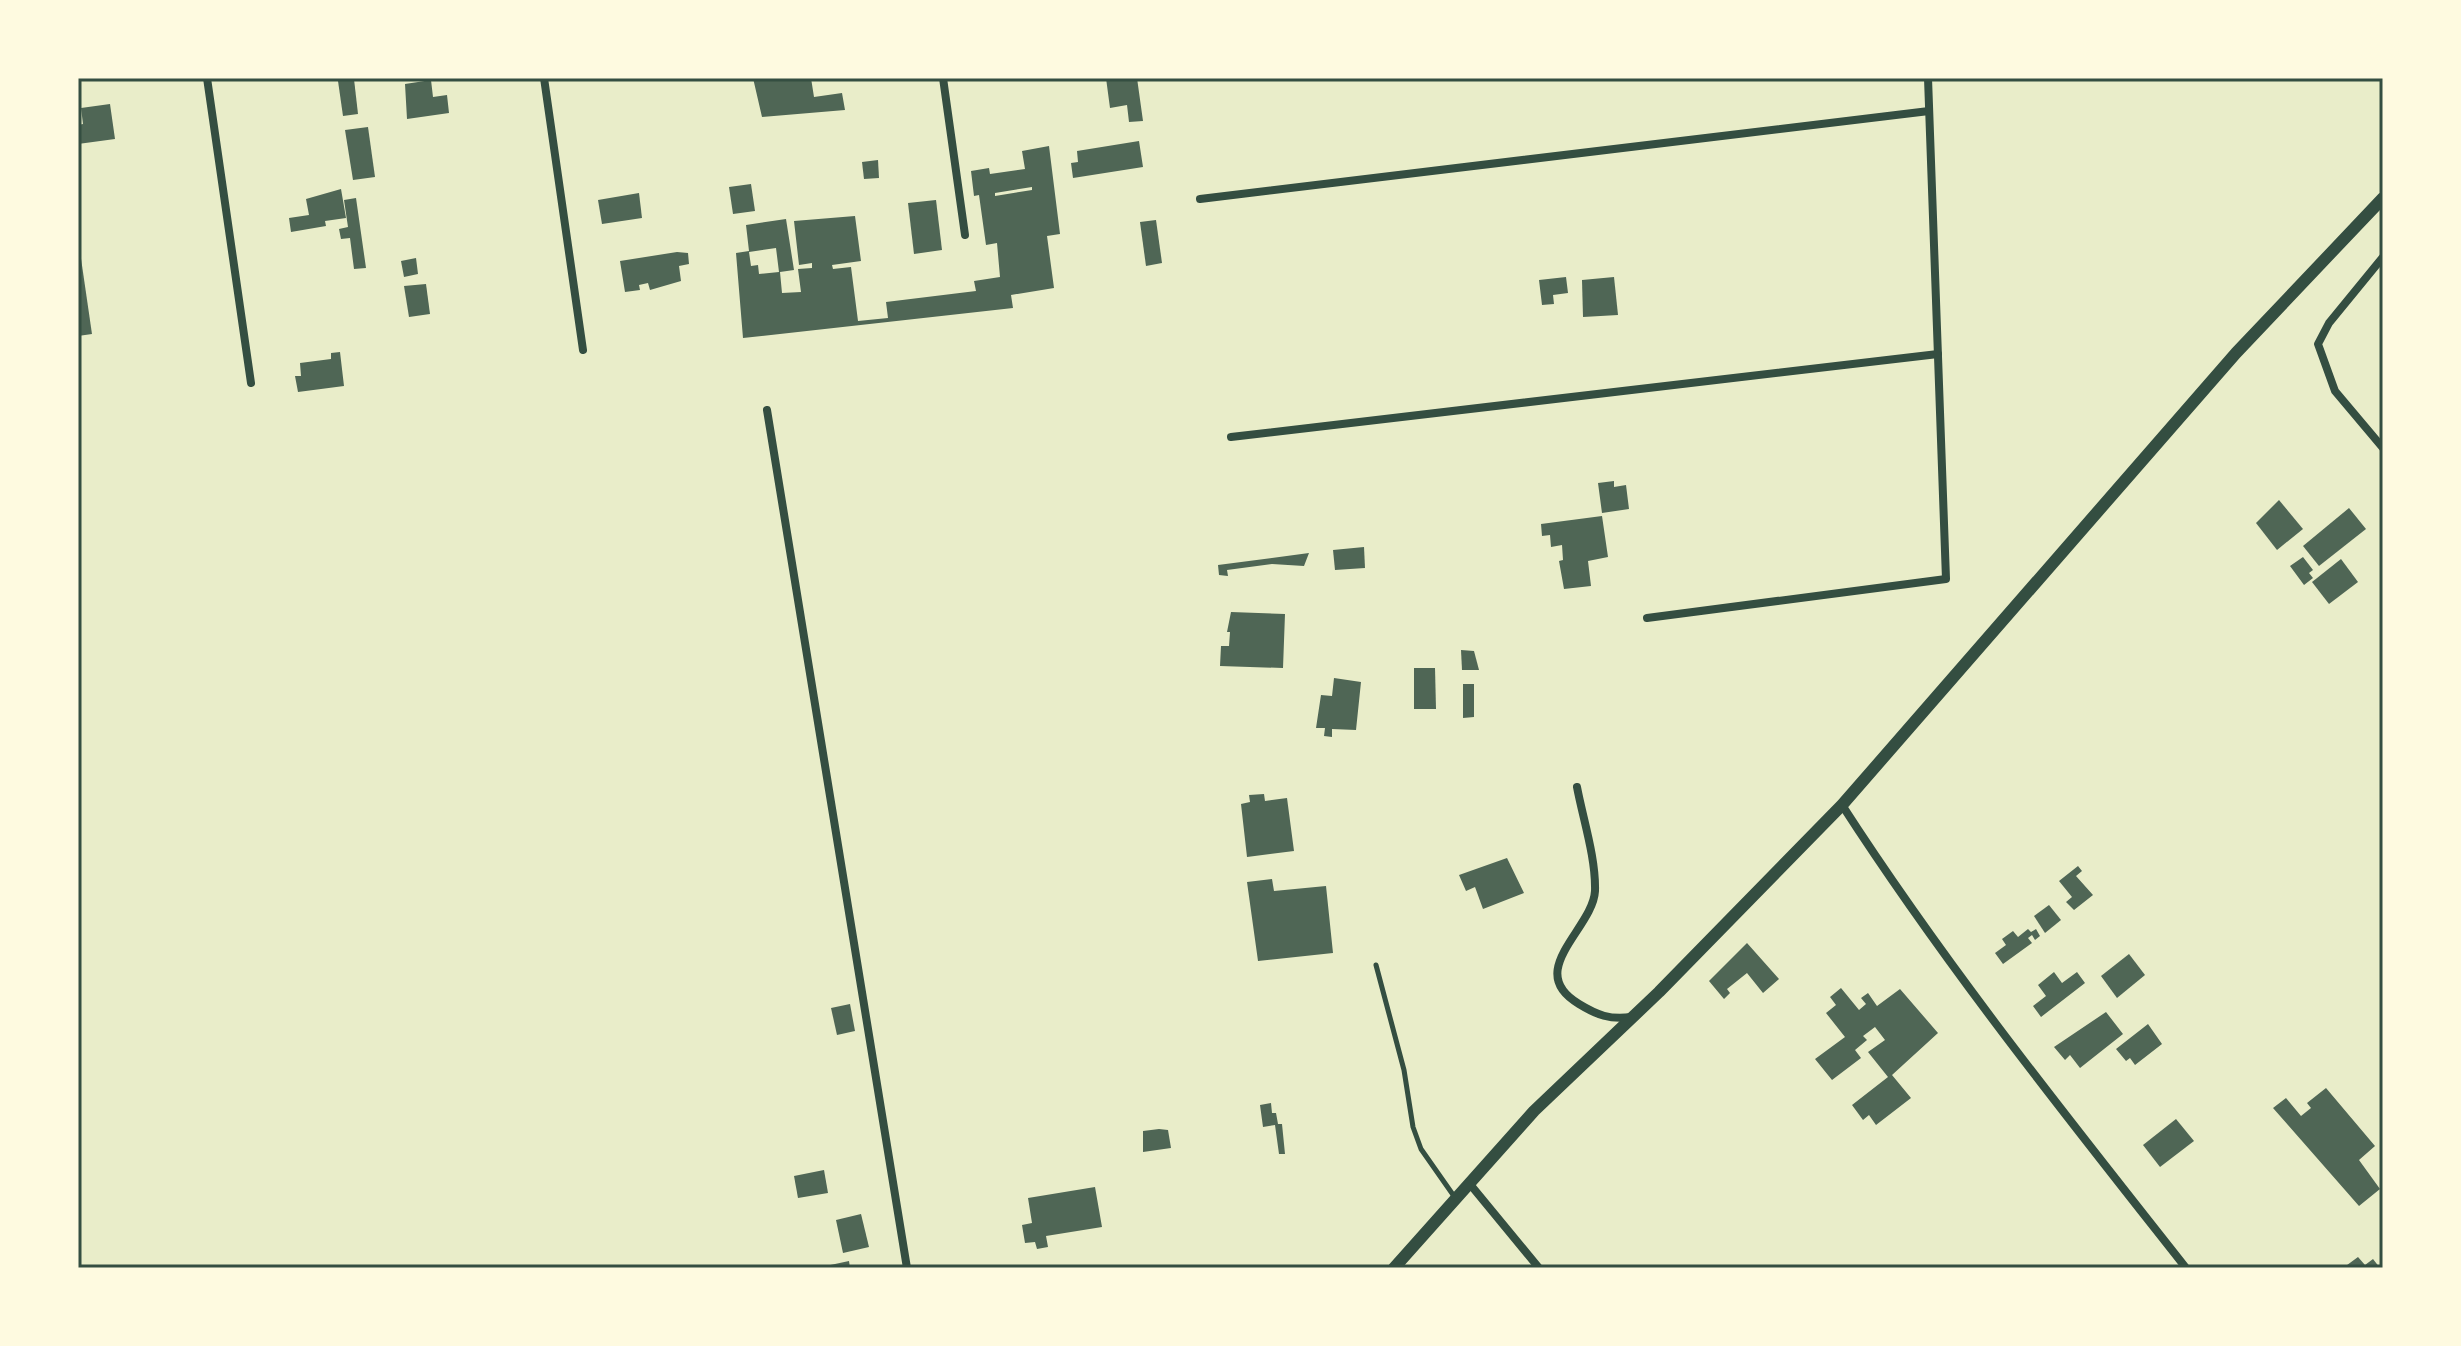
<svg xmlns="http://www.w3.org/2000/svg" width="2461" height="1346" font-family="'Public Sans',sans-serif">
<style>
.building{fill:#4f6655;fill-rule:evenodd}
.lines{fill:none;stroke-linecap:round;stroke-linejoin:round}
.service{stroke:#344e41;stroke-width:5}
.minor{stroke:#344e41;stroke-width:8}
.tertiary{stroke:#344e41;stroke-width:12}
.neatline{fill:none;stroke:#344e41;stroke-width:3}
</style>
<rect width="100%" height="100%" fill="#e9edc9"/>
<!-- building -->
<g class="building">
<path d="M 753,78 L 811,78 L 814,97 L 842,93 L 845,110 L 762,117 Z"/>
<path d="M 1106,78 L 1137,78 L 1143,121 L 1129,122 L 1127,105 L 1110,108 Z"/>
<path d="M 354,79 L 358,114 L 343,116 L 338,81 Z"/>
<path d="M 431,80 L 433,97 L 447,95 L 449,113 L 407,119 L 405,84 Z"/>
<path d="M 110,104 L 115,139 L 78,144 L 78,125 L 83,124 L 81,108 Z"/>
<path d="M 368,127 L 375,177 L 353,180 L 345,130 Z"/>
<path d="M 1139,141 L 1143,167 L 1073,178 L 1071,163 L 1078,162 L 1077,151 Z"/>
<path d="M 1049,146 L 1060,234 L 1047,236 L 1054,288 L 1011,295 L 1013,308 L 743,338 L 736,253 L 749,251 L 746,225 L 786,219 L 794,270 L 780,272 L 782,293 L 801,292 L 798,269 L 812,268 L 812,263 L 799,265 L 794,221 L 855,216 L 861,261 L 832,265 L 833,269 L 851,267 L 858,321 L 888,318 L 886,302 L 976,291 L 974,281 L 1000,277 L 997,243 L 986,245 L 979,195 L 974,196 L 971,171 L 989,168 L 990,174 L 1025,169 L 1022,151 ZM 1032,187 L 1032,190 L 995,196 L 995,193 ZM 776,248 L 779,272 L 759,274 L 758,265 L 751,266 L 749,252 Z"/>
<path d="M 878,160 L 879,178 L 864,179 L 862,162 Z"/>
<path d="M 751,184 L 755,211 L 733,214 L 729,187 Z"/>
<path d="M 341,189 L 346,218 L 325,221 L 326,226 L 291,232 L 289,218 L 309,215 L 306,199 Z"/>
<path d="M 639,193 L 642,218 L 602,224 L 598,200 Z"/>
<path d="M 356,198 L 366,268 L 354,269 L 350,238 L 341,239 L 339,229 L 348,227 L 344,200 Z"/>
<path d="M 936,200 L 942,250 L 914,254 L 908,203 Z"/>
<path d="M 1156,220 L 1162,263 L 1146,266 L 1140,222 Z"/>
<path d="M 78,238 L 92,334 L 78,336 Z"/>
<path d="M 677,252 L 688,253 L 689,264 L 679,266 L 681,281 L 650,290 L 648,283 L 639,285 L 640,290 L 625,292 L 620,261 Z"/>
<path d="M 416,258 L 418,274 L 404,277 L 401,261 Z"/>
<path d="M 1566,277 L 1568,293 L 1553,295 L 1554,304 L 1542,305 L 1539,280 Z"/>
<path d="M 1614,277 L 1618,315 L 1583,317 L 1582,280 Z"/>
<path d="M 426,284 L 430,314 L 409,317 L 404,286 Z"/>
<path d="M 340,352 L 344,386 L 298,392 L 295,376 L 301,376 L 300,363 L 331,359 L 331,353 Z"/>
<path d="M 1614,481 L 1614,487 L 1626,485 L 1629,509 L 1602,513 L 1598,483 Z"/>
<path d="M 2279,500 L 2303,529 L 2277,550 L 2256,523 Z"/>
<path d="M 2349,508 L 2366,529 L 2319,566 L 2303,546 Z"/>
<path d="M 1602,516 L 1608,557 L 1588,561 L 1591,586 L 1564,589 L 1559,561 L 1563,560 L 1562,545 L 1551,547 L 1550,535 L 1542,536 L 1541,524 Z"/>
<path d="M 1364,547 L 1365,568 L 1335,570 L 1333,550 Z"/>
<path d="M 1309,553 L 1304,566 L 1272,564 L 1227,570 L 1228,576 L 1219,575 L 1218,565 Z"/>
<path d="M 2303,557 L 2313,570 L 2309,573 L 2313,578 L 2304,585 L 2290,566 Z"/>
<path d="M 2341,559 L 2358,582 L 2329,604 L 2312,582 Z"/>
<path d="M 1231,612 L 1285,614 L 1283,668 L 1220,666 L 1221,646 L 1229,646 L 1230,632 L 1227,632 Z"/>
<path d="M 1461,650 L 1474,651 L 1479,670 L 1462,670 Z"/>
<path d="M 1414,668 L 1435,668 L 1436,709 L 1414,709 Z"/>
<path d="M 1334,678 L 1361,682 L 1356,730 L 1332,729 L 1332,737 L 1324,736 L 1325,728 L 1316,728 L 1321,695 L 1332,696 Z"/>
<path d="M 1463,684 L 1474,684 L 1474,717 L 1463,718 Z"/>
<path d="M 1264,794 L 1265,801 L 1287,798 L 1294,851 L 1247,857 L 1241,804 L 1250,802 L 1249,795 Z"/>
<path d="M 1507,858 L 1524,893 L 1483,909 L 1475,887 L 1466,891 L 1459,875 Z"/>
<path d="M 2078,866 L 2082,871 L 2076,876 L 2093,895 L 2074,910 L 2066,902 L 2072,897 L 2059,881 Z"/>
<path d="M 1272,879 L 1274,891 L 1326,886 L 1333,953 L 1258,961 L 1247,882 Z"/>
<path d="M 2049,905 L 2061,920 L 2045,933 L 2034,916 Z"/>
<path d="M 2028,929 L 2031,932 L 2036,929 L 2040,936 L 2035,940 L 2032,935 L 2028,938 L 2032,943 L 2003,964 L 1995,953 L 2006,945 L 2002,939 L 2013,931 L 2018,937 Z"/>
<path d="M 1747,943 L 1779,979 L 1763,993 L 1747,973 L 1727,989 L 1730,993 L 1724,999 L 1709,981 Z"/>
<path d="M 2129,954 L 2145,975 L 2117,998 L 2101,976 Z"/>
<path d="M 2054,972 L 2062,983 L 2077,972 L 2085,983 L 2041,1017 L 2033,1006 L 2046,996 L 2038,985 Z"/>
<path d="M 1841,988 L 1859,1010 L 1866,1004 L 1861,998 L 1868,993 L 1877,1006 L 1900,989 L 1938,1033 L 1892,1075 L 1911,1098 L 1876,1125 L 1869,1115 L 1863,1120 L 1852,1105 L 1888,1077 L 1868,1052 L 1885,1040 L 1875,1027 L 1863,1036 L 1867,1040 L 1855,1050 L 1861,1058 L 1832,1080 L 1815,1059 L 1845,1037 L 1826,1013 L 1836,1005 L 1830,997 Z"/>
<path d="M 850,1004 L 855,1031 L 837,1035 L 831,1008 Z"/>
<path d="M 2106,1012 L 2123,1034 L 2080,1068 L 2070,1055 L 2065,1060 L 2054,1047 Z"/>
<path d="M 2148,1024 L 2162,1044 L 2135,1065 L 2130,1058 L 2126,1061 L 2116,1049 Z"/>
<path d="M 2326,1088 L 2375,1146 L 2359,1160 L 2380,1189 L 2359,1206 L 2273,1108 L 2286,1098 L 2301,1116 L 2311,1108 L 2307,1103 Z"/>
<path d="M 1271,1103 L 1272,1113 L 1276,1113 L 1278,1124 L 1282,1124 L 1285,1154 L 1279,1154 L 1275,1125 L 1263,1127 L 1260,1105 Z"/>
<path d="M 2176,1119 L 2194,1141 L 2160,1167 L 2143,1145 Z"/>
<path d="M 1159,1129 L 1168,1130 L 1171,1148 L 1143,1152 L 1143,1131 Z"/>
<path d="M 824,1170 L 828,1193 L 798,1198 L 794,1176 Z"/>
<path d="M 1095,1187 L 1102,1227 L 1046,1236 L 1048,1247 L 1037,1249 L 1035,1242 L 1025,1243 L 1022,1225 L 1032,1223 L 1028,1198 Z"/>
<path d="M 861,1214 L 869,1247 L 843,1253 L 836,1220 Z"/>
<path d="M 2358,1257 L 2365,1265 L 2373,1259 L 2380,1268 L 2343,1268 Z"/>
<path d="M 849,1261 L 850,1268 L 821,1268 L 821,1267 Z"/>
</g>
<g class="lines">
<!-- service -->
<path class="service" d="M 1376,965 L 1404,1070 L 1413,1127 L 1421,1149 L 1456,1199"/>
<!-- minor -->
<g class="minor">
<path d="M 207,78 L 251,383"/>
<path d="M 544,78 L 583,350"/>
<path d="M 943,78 L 965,235"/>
<path d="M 1200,199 L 1929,111"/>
<path d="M 2383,257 L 2329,323 L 2318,344 L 2335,391 L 2383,448"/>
<path d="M 767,410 L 907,1268"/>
<path d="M 1231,437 L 1938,354"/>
<path d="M 1647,618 L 1946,579 L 1928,78"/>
<path d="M 1577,787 C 1583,819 1596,858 1595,891 C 1593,929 1523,971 1579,1004 C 1597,1015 1610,1020 1631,1017"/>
<path d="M 1842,805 C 1946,966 2067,1117 2186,1268"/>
<path d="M 1469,1183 L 1539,1268"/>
</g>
<!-- tertiary -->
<path class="tertiary" d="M 1394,1268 L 1534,1111 L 1659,992 L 1842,805 L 2236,353 L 2383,198"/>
</g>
<!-- border -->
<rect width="2461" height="1346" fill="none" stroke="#fefae0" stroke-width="160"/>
<rect x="80" y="80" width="2301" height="1186" class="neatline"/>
</svg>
